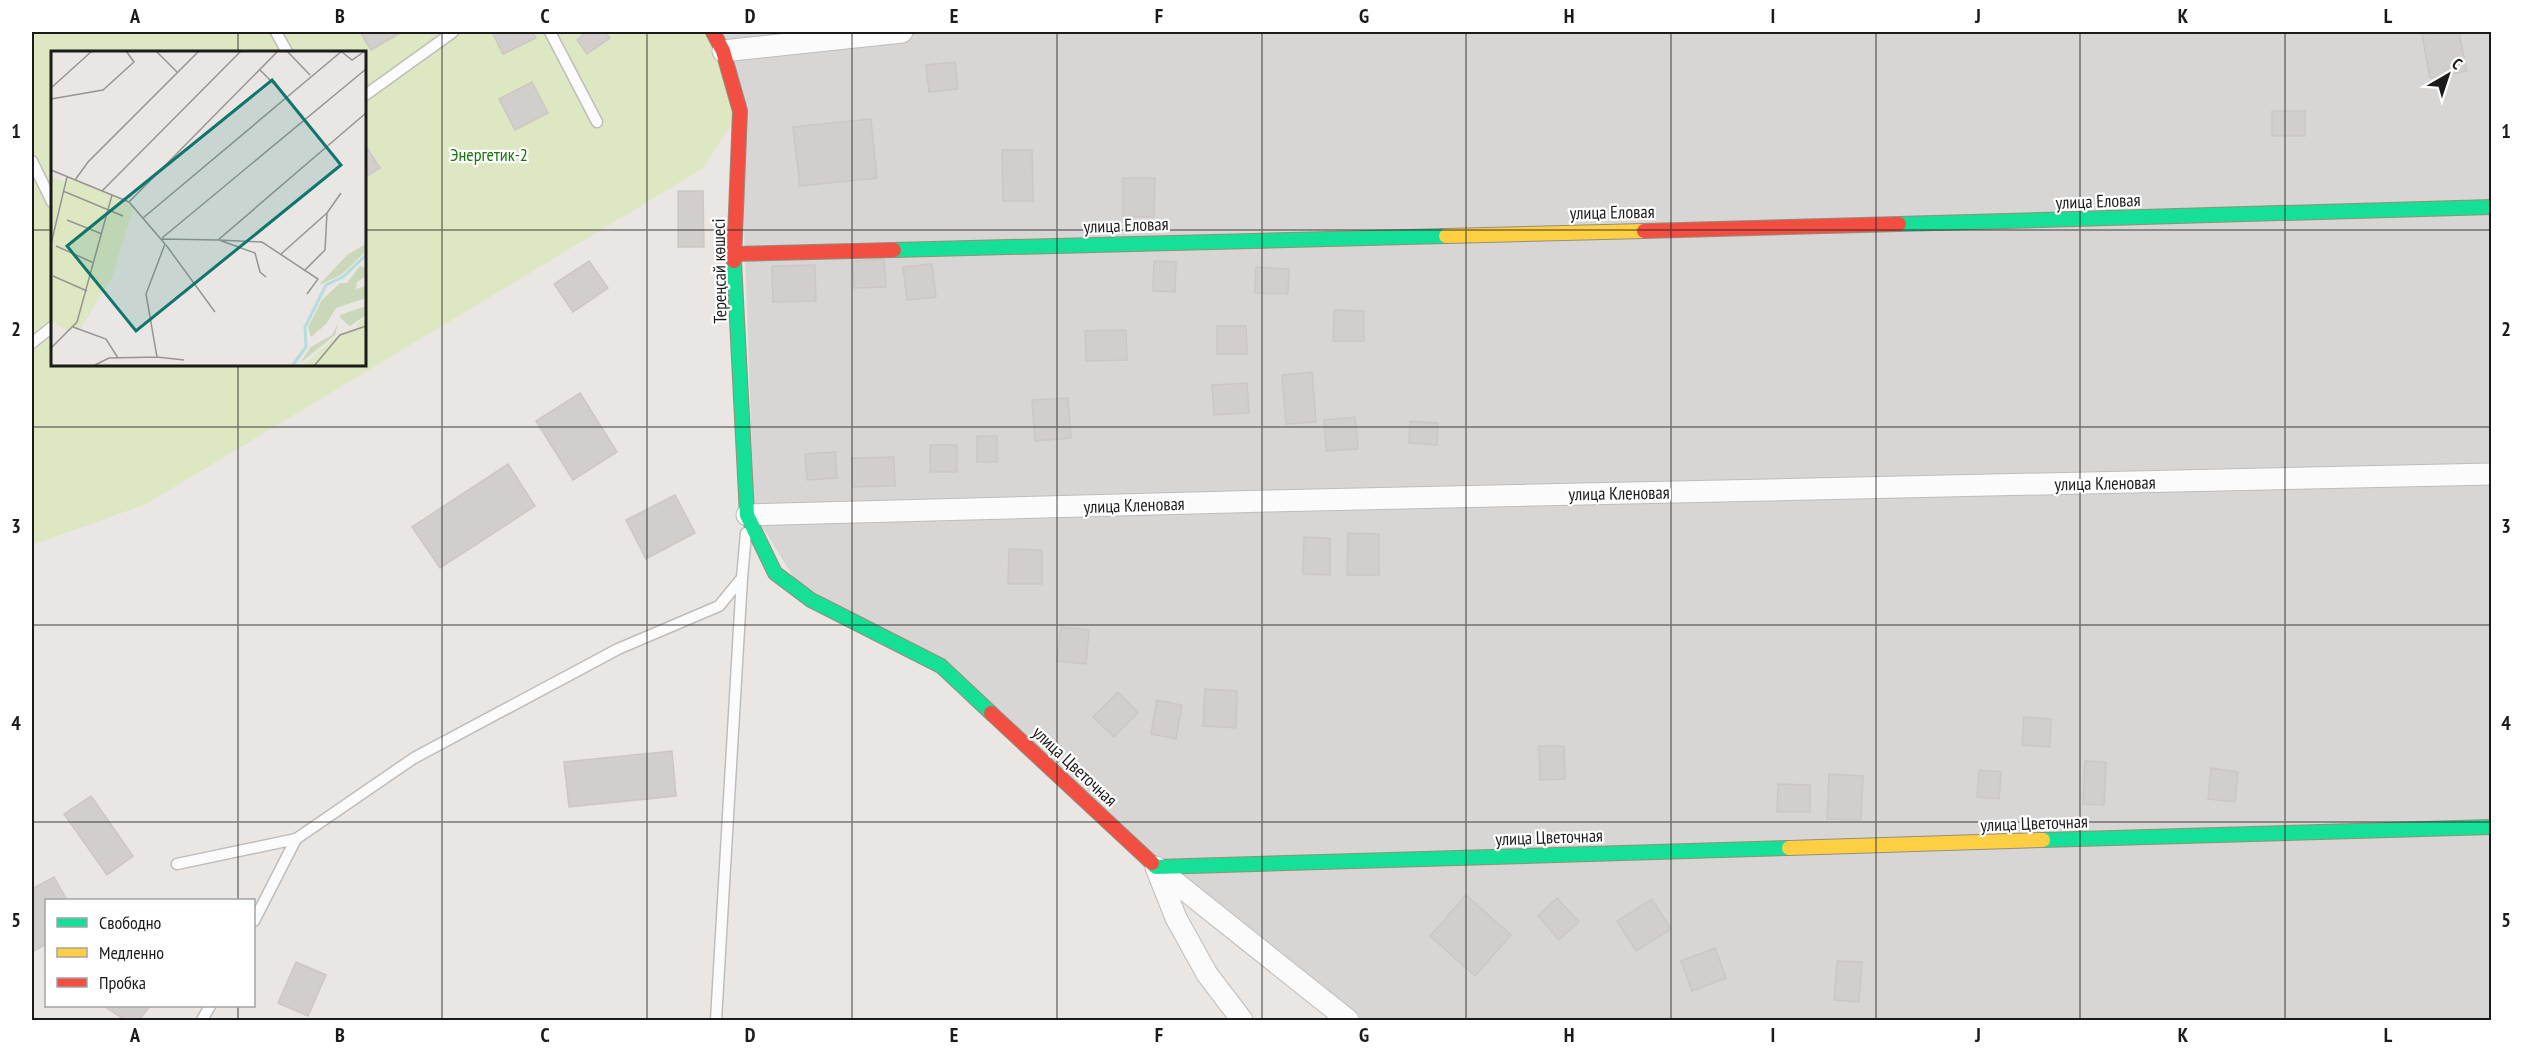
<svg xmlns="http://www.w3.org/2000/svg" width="2523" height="1052" font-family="'PT Sans Narrow',sans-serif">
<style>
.residential{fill:#d8d6d5}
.grass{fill:#dde7c1;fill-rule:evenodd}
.building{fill:#d2cecc;stroke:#ccc7c4;stroke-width:1.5}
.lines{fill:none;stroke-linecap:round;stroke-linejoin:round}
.lane-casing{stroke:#bfbdbc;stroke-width:13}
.street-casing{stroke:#bfbdbc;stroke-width:23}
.fast-casing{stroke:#938f7c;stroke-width:16}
.slow-casing{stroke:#938f7c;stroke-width:16}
.jam-casing{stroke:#938f7c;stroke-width:16}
.lane{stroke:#fcfbfb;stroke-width:10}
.street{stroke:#fcfbfb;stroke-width:21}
.fast{stroke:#16e098;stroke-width:14}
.slow{stroke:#ffcf43;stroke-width:14}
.jam{stroke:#f24e42;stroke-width:14}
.grid{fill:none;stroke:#1b1b1b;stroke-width:1.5;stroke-opacity:0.55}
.labels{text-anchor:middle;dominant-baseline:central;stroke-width:4.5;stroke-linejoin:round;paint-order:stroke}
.park-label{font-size:18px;fill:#19750d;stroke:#fff}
.street-label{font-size:18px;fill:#1b1b1b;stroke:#fff}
.inset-river{fill:none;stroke:#b6dddd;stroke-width:3}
.inset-road{fill:none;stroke:#979593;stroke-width:1.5}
.view{fill:#0f766e;fill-opacity:0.15;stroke:#0f766e;stroke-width:3}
.inset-edge{fill:none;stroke:#1b1b1b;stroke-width:3}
.neatline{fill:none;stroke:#1b1b1b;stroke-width:2}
.grid-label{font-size:20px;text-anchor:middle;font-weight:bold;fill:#1b1b1b}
</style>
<rect width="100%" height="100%" fill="#e9e6e3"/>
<!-- residential -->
<path class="residential" d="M 713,32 L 2491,32 L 2491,1020 L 1355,1020 L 1154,869 L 948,673 L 795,580 L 754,513 L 740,111 Z"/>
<!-- grass -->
<path class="grass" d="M 32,32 L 713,32 L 740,111 L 702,169 L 146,504 L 32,545 ZM 52,52 L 364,52 L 364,364 L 52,364 Z"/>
<!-- building -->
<g class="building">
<path d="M 360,32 L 402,32 L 371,50 Z"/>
<path d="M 492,32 L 533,32 L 536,38 L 503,54 Z"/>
<path d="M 587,32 L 605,32 L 610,38 L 587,54 L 577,40 Z"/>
<path d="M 2439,32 L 2459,32 L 2467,71 L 2430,78 L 2422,35 Z"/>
<path d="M 955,62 L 958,89 L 929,92 L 926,65 Z"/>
<path d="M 532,82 L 548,113 L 515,130 L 499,99 Z"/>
<rect x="2272" y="111" width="33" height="25"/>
<path d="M 871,119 L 877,178 L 800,186 L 793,127 Z"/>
<path d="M 364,143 L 380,168 L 364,178 Z"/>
<path d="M 1002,150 L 1032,150 L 1033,201 L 1003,201 Z"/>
<path d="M 1123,178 L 1155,178 L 1154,217 L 1123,216 Z"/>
<path d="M 678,191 L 703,191 L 704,247 L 678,247 Z"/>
<path d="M 884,259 L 886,287 L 854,288 L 853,261 Z"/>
<path d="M 589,261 L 608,288 L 573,312 L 554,284 Z"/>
<path d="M 1154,261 L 1176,262 L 1175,292 L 1153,291 Z"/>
<path d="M 932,264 L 936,297 L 907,300 L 903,267 Z"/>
<path d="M 815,265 L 816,301 L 773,302 L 772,266 Z"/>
<path d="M 1256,267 L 1289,269 L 1288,294 L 1255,293 Z"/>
<path d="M 1334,310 L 1364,311 L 1364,341 L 1333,341 Z"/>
<path d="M 1217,326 L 1246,326 L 1247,354 L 1217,354 Z"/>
<path d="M 1126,330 L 1127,360 L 1086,361 L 1085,331 Z"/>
<path d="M 1312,372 L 1316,422 L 1286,424 L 1282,375 Z"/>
<path d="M 1247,383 L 1249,413 L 1214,415 L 1212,385 Z"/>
<path d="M 580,393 L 617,452 L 573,480 L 536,421 Z"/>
<path d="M 1068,398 L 1071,438 L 1035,441 L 1032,400 Z"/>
<path d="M 1355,417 L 1358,449 L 1326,451 L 1324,420 Z"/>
<path d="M 1410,421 L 1438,423 L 1437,445 L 1409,443 Z"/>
<rect x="977" y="436" width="20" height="26"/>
<rect x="930" y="445" width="27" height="27"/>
<path d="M 835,452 L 837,478 L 807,480 L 805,454 Z"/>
<path d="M 894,457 L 895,486 L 852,487 L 852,458 Z"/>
<path d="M 508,464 L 535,506 L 440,568 L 412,527 Z"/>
<path d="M 675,495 L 695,533 L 646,559 L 626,520 Z"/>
<path d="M 1348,533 L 1379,534 L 1379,575 L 1347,575 Z"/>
<path d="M 1304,537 L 1330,538 L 1330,575 L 1303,574 Z"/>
<path d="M 1009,549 L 1042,550 L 1042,584 L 1008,584 Z"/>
<path d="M 1061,627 L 1089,630 L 1086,664 L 1057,661 Z"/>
<path d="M 1205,689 L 1237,691 L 1236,728 L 1203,726 Z"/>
<path d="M 1118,692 L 1138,713 L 1114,737 L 1093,717 Z"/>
<path d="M 1157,700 L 1182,705 L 1176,739 L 1151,734 Z"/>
<path d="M 2024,717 L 2051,719 L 2050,747 L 2022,745 Z"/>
<path d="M 1539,746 L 1564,746 L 1565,779 L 1540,780 Z"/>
<path d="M 672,751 L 676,796 L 569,807 L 564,762 Z"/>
<path d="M 2085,761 L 2106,762 L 2104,805 L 2083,804 Z"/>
<path d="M 2211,768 L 2238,772 L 2235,802 L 2208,799 Z"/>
<path d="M 1979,770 L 2001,772 L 1999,799 L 1977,797 Z"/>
<path d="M 1829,774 L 1863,776 L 1861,820 L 1827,819 Z"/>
<path d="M 1778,784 L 1810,785 L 1810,812 L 1777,812 Z"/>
<path d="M 91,796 L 133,856 L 107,875 L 64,814 Z"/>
<path d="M 54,877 L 67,900 L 46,900 L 46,944 L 32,952 L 32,889 Z"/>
<path d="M 1466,895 L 1511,935 L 1475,976 L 1430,936 Z"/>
<path d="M 1557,898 L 1579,922 L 1559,940 L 1538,916 Z"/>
<path d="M 1652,899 L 1671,929 L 1636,951 L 1617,921 Z"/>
<path d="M 1715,948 L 1726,978 L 1692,991 L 1681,961 Z"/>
<path d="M 1837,961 L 1862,962 L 1859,1002 L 1834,1000 Z"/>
<path d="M 296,962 L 326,975 L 308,1016 L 278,1003 Z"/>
<path d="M 104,1006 L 150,1006 L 139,1020 L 125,1020 Z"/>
</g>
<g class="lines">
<!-- lane casing -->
<g class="lane-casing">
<g id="lane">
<path d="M 276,32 L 287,52"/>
<path d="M 550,32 L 597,122"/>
<path d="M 364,96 L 453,32"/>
<path d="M 32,161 L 52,202"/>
<path d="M 32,343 L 52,327"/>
<path d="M 177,864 L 296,839"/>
<path d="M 254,921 L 296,839 L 414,758 L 618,649 L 719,606 L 742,578 L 746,533"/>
<path d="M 202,1020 L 210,1006"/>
<path d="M 716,1020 L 742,578"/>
</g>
</g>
<!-- street casing -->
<g class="street-casing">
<g id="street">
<path d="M 723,51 L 902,32"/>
<path d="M 747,515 L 1268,501 L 2492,474"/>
<path d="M 1156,867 L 1348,1020"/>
<path d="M 1157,870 L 1176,918 L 1207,974 L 1242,1020"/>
</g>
</g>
<!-- fast casing -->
<g class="fast-casing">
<g id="fast">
<path d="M 1899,224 L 2492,207"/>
<path d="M 894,250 L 1446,236"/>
<path d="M 734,261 L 747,515 L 775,573 L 811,600 L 941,666 L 991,713"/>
<path d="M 2043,840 L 2492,827"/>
<path d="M 1152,863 L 1156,867 L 1789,848"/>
</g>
</g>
<!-- slow casing -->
<g class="slow-casing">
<g id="slow">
<path d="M 1446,236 L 1644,231"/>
<path d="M 1789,848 L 2043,840"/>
</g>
</g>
<!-- jam casing -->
<g class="jam-casing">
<g id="jam">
<path d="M 713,32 L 723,51 L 740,111 L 734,261"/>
<path d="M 1644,231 L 1899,224"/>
<path d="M 734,254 L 894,250"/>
<path d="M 991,713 L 1152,863"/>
</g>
</g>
<!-- lane -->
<use href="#lane" class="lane"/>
<!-- street -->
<use href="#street" class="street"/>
<!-- fast -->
<use href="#fast" class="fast"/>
<!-- slow -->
<use href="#slow" class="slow"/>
<!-- jam -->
<use href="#jam" class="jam"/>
</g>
<!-- grid -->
<path class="grid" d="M 238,32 L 238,52M 442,32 L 442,1020M 647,32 L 647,1020M 852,32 L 852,1020M 1057,32 L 1057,1020M 1262,32 L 1262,1020M 1466,32 L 1466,1020M 1671,32 L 1671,1020M 1876,32 L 1876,1020M 2080,32 L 2080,1020M 2285,32 L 2285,1020M 32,230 L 52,230M 364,230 L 2492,230M 238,364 L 238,900M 32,427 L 2492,427M 32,625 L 2492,625M 32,822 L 2492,822M 238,1006 L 238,1020"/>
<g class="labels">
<!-- park labels -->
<g class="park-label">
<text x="489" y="154">Энергетик-2</text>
</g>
<!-- street labels -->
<g class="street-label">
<text transform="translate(2098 201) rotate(-2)">улица Еловая</text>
<text transform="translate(1612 212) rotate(-1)">улица Еловая</text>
<text transform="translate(1126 225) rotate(-2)">улица Еловая</text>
<text transform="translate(719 271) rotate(-91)">Тереңсай көшесі</text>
<text transform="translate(2105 483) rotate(-1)">улица Кленовая</text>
<text transform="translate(1619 493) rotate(-1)">улица Кленовая</text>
<text transform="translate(1134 505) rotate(-2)">улица Кленовая</text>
<text transform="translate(1075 766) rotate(43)">улица Цветочная</text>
<text transform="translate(2034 823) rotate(-2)">улица Цветочная</text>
<text transform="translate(1549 837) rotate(-2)">улица Цветочная</text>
</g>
</g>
<!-- overview -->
<g transform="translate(51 51)">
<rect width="315" height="315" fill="#e9e6e3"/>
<path d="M 0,126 L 14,131 L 16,126 L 83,155 L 61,226 L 28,280 L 22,276 L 17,280 L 0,269 ZM 315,267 L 315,315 L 251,315 L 290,282 L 306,278 L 306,272 Z" fill="#dde7c1"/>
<path d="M 315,193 L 315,200 L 290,224 L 268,234 L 296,204 ZM 309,215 L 315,217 L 315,225 L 306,231 L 305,238 L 315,235 L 315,247 L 285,257 L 275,273 L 260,286 L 257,276 L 271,249 L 289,232 L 296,232 ZM 315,255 L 315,264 L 299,275 L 289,267 L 289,264 ZM 287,272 L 284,284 L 249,312 L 260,296 L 281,284 Z" fill="#cad7b8"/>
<path class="inset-river" d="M 241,315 L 255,296 L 254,276 L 275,234 L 292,226 L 315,204"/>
<path class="inset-road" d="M 105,0 L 126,21M 236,0 L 259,24M 291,1 L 301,9 L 314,0M 209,19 L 223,33M 0,37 L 41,0M 0,48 L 52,39 L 83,11 L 75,0M 0,119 L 78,151 L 114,193 L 95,243 L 106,306 L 58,307 L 42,315M 24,129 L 37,111 L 148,0M 12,140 L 72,165M 51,140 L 190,0M 78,151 L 227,0M 276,162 L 290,142M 92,167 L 291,0M 16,169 L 51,183M 111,187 L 315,18M 111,188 L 167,189 L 315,62M 167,189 L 211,191 L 267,228 L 256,243M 168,189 L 204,202 L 209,221 L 215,226M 0,193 L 16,126M 115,194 L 164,261M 5,195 L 43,212M 230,203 L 276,162 L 274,199 L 253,220M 2,225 L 36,240M 22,276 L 55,288 L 67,307M 0,297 L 26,271 L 61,144M 106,306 L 133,309M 263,315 L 289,284 L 315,275"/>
<path class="view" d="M 221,29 L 290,114 L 85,280 L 16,195 Z"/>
<rect width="315" height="315" class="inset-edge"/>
</g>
<!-- border -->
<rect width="2523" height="1052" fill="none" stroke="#ffffff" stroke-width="66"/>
<!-- legend -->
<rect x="45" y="899" width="210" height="108" fill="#ffffff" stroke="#a4a4a4" stroke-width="1.5"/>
<rect x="57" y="918" width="30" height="9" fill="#16e098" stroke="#a4a4a4" stroke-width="1.5"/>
<text x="99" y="929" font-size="18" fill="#1b1b1b">Свободно</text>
<rect x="57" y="948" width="30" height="9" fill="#ffcf43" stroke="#a4a4a4" stroke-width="1.5"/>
<text x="99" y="959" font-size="18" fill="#1b1b1b">Медленно</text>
<rect x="57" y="978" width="30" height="9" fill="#f24e42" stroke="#a4a4a4" stroke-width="1.5"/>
<text x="99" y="989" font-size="18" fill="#1b1b1b">Пробка</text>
<!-- north arrow -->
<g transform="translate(2448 75) rotate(39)" stroke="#ffffff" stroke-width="4.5" paint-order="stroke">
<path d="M0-4.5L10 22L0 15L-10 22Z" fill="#1b1b1b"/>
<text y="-9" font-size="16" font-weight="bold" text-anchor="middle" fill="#1b1b1b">С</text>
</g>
<rect x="33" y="33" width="2457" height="986" class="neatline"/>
<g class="grid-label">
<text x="135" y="23">A</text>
<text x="340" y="23">B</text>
<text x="545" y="23">C</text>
<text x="750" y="23">D</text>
<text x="954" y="23">E</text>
<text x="1159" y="23">F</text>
<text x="1364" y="23">G</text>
<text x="1569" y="23">H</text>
<text x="1773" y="23">I</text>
<text x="1978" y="23">J</text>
<text x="2183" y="23">K</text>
<text x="2388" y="23">L</text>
<text x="16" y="138">1</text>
<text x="2506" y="138">1</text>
<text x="16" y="336">2</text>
<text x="2506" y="336">2</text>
<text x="16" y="533">3</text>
<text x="2506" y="533">3</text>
<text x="16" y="730">4</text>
<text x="2506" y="730">4</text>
<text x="16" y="927">5</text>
<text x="2506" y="927">5</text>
<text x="135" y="1042">A</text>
<text x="340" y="1042">B</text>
<text x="545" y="1042">C</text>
<text x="750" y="1042">D</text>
<text x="954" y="1042">E</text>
<text x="1159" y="1042">F</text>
<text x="1364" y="1042">G</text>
<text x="1569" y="1042">H</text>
<text x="1773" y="1042">I</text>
<text x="1978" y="1042">J</text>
<text x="2183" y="1042">K</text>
<text x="2388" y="1042">L</text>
</g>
</svg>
